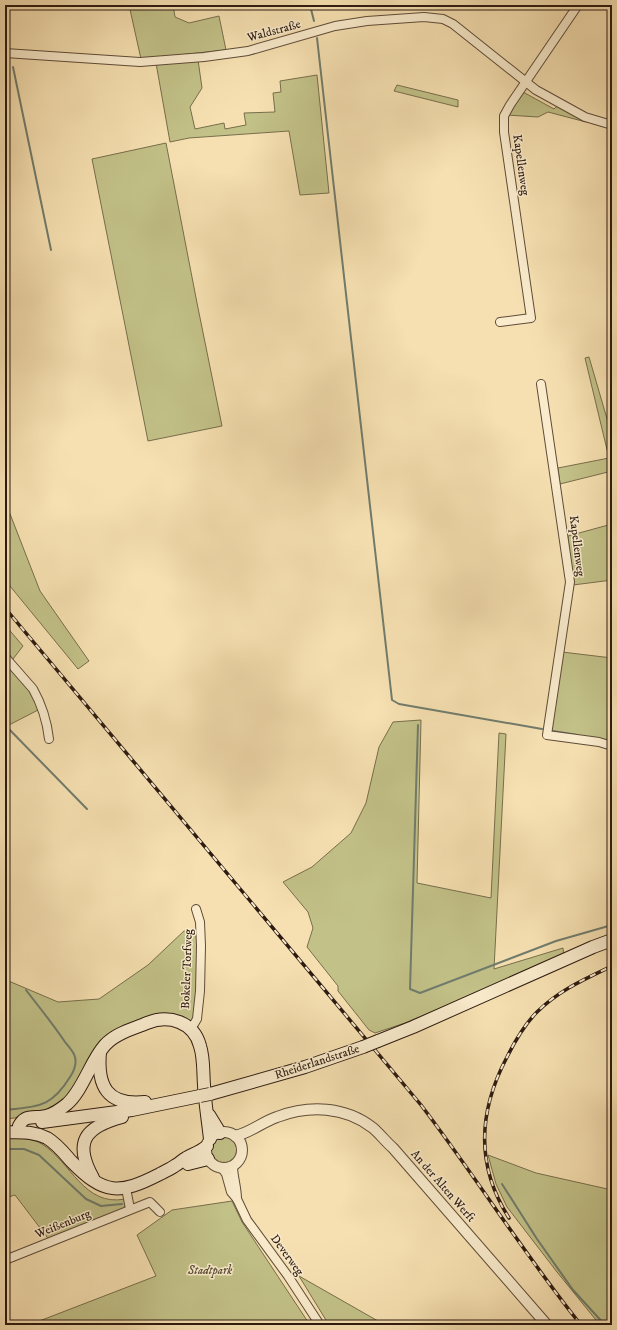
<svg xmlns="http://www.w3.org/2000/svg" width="617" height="1330" font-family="'IM FELL DW Pica',serif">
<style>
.green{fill:#c2c188;stroke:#786e4c}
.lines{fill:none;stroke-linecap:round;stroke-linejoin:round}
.stream{stroke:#707c6d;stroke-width:2}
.minor-casing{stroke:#5f4c39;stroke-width:10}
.tertiary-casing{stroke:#5f4c39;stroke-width:12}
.secondary-casing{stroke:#2d1b11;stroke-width:14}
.minor{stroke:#f9ebcc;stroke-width:8}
.tertiary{stroke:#f9ebcc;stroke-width:10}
.secondary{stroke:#f9ebcc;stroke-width:12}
.rail-casing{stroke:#2d1b11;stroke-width:3.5}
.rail{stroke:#f9ebcc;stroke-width:2;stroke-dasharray:6;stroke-linecap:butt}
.secondary-bridge-casing{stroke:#2d1b11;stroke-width:14;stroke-linecap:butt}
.secondary-bridge{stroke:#f9ebcc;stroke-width:12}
.labels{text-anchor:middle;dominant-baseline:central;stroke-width:3;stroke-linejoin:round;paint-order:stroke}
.street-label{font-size:12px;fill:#2d1b11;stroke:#f9ebcc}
.park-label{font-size:12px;font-style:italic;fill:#5a4d35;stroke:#f9ebcc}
</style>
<rect width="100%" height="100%" fill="#f6e0b1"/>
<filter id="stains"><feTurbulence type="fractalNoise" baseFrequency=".005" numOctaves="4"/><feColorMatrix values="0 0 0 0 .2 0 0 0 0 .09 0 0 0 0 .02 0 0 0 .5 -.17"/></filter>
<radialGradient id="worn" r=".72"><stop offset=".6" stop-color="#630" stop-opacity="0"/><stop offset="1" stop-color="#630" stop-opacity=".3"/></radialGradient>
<!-- green -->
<g class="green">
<path d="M 129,5 L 173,5 L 175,17 L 189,23 L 219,16 L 226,50 L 141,59 Z"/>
<path d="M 198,60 L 202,88 L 190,107 L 195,129 L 224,123 L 225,129 L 246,125 L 244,113 L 275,112 L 273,93 L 281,92 L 280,81 L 317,75 L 329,193 L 300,195 L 289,131 L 189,138 L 170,142 L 156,63 Z"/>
<path d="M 397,85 L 458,100 L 458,107 L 394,91 Z"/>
<path d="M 523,92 L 554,109 L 557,106 L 586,122 L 548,112 L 538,117 L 507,115 Z"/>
<path d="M 166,143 L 197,303 L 222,426 L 148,441 L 92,159 Z"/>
<path d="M 589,357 L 612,436 L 612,471 L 560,484 L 558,468 L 609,458 L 585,358 Z"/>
<path d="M 5,501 L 40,591 L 89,661 L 78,669 L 5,580 Z"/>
<path d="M 612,524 L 612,580 L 573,585 L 568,536 Z"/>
<path d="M 5,625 L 23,646 L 13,659 L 5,650 Z"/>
<path d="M 562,652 L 612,658 L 612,744 L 550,733 Z"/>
<path d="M 5,662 L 31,691 L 40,709 L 9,725 L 5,721 Z"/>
<path d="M 421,720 L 417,883 L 491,898 L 499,733 L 506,734 L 494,969 L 563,948 L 564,956 L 405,1023 L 375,1033 L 369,1030 L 338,991 L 338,986 L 307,947 L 313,928 L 308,912 L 283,882 L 312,867 L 351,833 L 366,803 L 379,747 L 393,722 Z"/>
<path d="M 184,931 L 196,935 L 197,942 L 196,1010 L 193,1018 L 189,1022 L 184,1020 L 112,1033 L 73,1091 L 54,1109 L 23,1117 L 5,1119 L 5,981 L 11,982 L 58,1002 L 99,999 L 148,965 Z"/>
<circle cx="224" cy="1150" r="13"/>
<path d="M 12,1138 C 23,1138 33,1139 42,1144 C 71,1162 84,1207 125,1199 L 125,1209 L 50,1241 L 15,1195 L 5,1198 L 5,1139 Z"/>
<path d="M 488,1155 L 536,1173 L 612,1190 L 612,1325 L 600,1325 L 557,1272 L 507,1207 L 496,1184 Z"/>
<path d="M 232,1201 L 242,1222 L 310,1325 L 29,1325 L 156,1276 L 137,1235 L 172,1210 Z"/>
<path d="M 299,1276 L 385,1325 L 329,1325 Z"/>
</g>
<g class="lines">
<!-- stream -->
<g class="stream">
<path d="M 310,5 L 314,21"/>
<path d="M 5,30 L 8,43"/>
<path d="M 317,38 L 392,700 L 399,704 L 542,729"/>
<path d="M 13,67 L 51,250"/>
<path d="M 5,725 L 87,809"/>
<path d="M 418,725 L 410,989 L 420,993 L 556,941 L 612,925"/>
<path d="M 553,731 L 577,735"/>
<path d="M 605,740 L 612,741"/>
<path d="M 5,1110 C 38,1106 51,1108 70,1077 C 74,1071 77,1065 75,1057 C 74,1052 68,1046 65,1042 C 53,1024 39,1007 26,990"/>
<path d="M 5,1149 L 24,1149 L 39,1155 L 86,1199 L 101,1206 L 122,1204"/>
<path d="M 502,1184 L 537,1239 L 573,1290 L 605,1325"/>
</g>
<!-- minor casing -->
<g class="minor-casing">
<g id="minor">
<path d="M 5,53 L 140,62 L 204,57 L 248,51 L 335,26 L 367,21 L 424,17 L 443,19 L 453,24 L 536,90 L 585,117 L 612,125"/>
<path d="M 500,322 L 531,318 L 504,132 L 504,116 L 510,105 L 578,5"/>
<path d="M 541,384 L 570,582 L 547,735 L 599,742 L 612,746"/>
<path d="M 5,657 L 33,689 C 42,705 47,721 49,739"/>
<path d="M 191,1029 L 197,1019 L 200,991 L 201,946 L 200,922 L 196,909"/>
<path d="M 233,1166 C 233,1177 237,1187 237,1199"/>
<path d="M 222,1168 L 226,1174 L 231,1192 L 237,1199 L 247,1220 L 288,1276 L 320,1325"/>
<path d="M 126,1188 L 130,1209"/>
<path d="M 5,1260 L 150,1202 L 160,1212"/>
</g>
</g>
<!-- tertiary casing -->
<g class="tertiary-casing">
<g id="tertiary">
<circle cx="224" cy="1150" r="18"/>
<path d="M 235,1136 C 250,1133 262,1122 277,1117 C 309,1105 345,1106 373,1128 C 380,1134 386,1142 393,1148 L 547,1325"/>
</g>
</g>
<!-- secondary casing -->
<g class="secondary-casing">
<g id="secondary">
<path d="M 378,1041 L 413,1027 L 593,947 L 612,940"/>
<path d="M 100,1052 C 97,1086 107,1106 145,1102"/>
<path d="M 210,1094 L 305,1067 L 363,1047"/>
<path d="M 209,1115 L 220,1133"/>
<path d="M 42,1122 L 132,1110 L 200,1096"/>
<path d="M 19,1126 C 20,1124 23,1120 25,1119 C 31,1116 40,1118 46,1116 C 54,1114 61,1109 67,1104 C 83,1090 90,1062 105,1045 C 116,1033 133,1029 147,1023 C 169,1014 194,1022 200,1046 C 204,1058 203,1072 204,1085 C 205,1103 208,1121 210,1139"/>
<path d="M 5,1132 C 20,1133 33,1131 47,1138 C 57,1144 64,1153 71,1161 C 104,1195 119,1195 160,1174 C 165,1171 171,1169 176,1165 C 180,1163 182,1160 186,1158 C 193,1154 200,1152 207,1146"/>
<path d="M 188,1164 L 208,1159"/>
<path d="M 93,1178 C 73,1142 85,1127 122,1117"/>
</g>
</g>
<!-- minor -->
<use href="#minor" class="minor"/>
<!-- tertiary -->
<use href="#tertiary" class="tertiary"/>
<!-- secondary -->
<use href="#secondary" class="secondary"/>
<!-- rail casing -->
<g class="rail-casing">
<g id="rail">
<path d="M 5,608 L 421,1105 C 476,1177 524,1254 581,1325"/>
<path d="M 509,1218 C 475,1165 479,1110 507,1057 C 515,1041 525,1024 537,1012 C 559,990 585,979 612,966"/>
</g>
</g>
<!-- rail -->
<use href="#rail" class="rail"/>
<!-- secondary-bridge casing -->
<g class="secondary-bridge-casing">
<g id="secondary-bridge">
<path d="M 363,1047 L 378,1041"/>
<path d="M 200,1096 L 210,1094"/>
</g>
</g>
<!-- secondary-bridge -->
<use href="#secondary-bridge" class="secondary-bridge"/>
</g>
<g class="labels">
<!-- street labels -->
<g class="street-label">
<text transform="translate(274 31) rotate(-15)">Waldstraße</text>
<text transform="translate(521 165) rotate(82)">Kapellenweg</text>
<text transform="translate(577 546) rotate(83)">Kapellenweg</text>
<text transform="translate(187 969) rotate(-88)">Bokeler Torfweg</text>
<text transform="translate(317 1062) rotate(-18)">Rheiderlandstraße</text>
<text transform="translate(443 1186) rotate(49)">An der Alten Werft</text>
<text transform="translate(63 1224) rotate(-22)">Weißenburg</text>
<text transform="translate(287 1255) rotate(54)">Deverweg</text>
</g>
<!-- park labels -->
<g class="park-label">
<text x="210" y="1270">Stadtpark</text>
</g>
</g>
<!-- margin -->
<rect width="617" height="1330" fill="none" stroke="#f6e0b1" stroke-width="20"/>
<rect x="6" y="6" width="605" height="1318" fill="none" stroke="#2d1b11" stroke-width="2"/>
<rect x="10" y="10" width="597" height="1310" fill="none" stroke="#2d1b11"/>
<rect width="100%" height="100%" filter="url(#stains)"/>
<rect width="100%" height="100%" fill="url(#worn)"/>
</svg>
